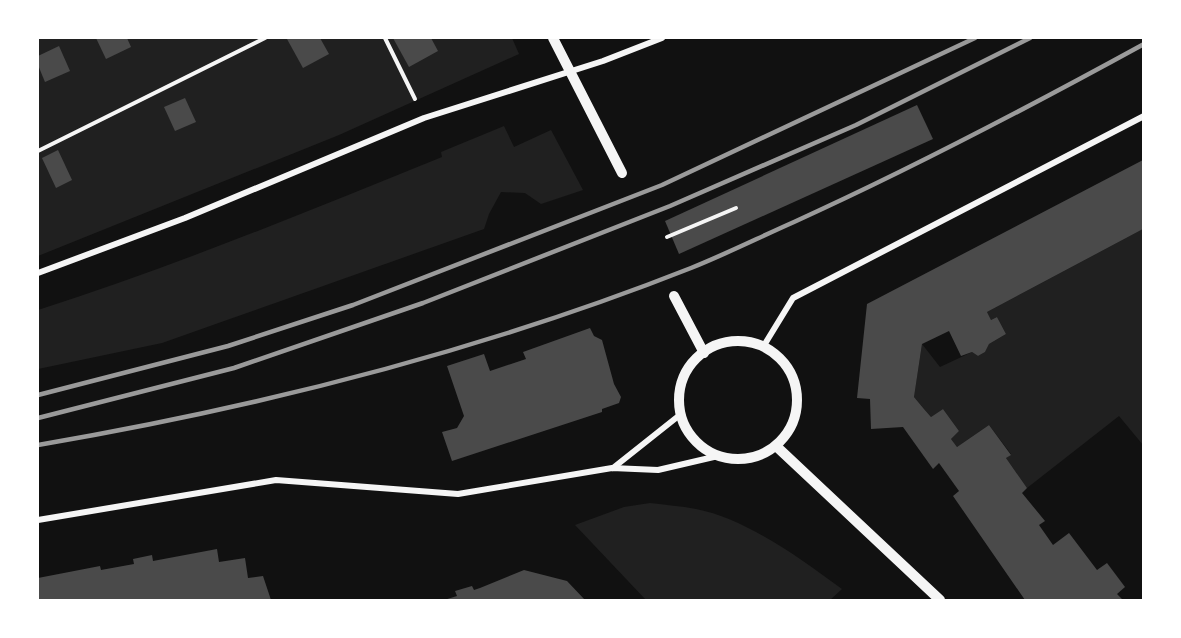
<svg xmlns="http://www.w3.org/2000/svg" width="1181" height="638" font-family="'Work Sans',sans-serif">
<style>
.green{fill:#202020}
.building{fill:#4a4a4a}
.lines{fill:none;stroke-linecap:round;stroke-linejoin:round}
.path{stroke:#f5f5f5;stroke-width:4}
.minor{stroke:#f5f5f5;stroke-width:6}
.tertiary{stroke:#f5f5f5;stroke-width:10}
.rail{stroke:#9a9a9a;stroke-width:4.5}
</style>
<rect width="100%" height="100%" fill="#111"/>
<!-- green -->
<g class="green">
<path d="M 38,38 L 512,38 L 519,54 L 339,135 L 38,256 Z"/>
<path d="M 504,126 L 514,147 L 551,130 L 583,190 L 541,204 L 525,193 L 501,192 L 489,214 L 484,229 L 162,343 L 38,369 L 38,310 C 175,266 309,211 442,157 L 441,152 Z"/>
<path d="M 1143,229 L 1143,445 L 1119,416 L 1027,488 L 1006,458 L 1011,454 L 989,425 L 957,447 L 951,439 L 959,431 L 943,409 L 931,417 L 914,397 L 922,344 L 940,367 L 972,352 L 978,356 L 985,352 L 989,344 L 1006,334 L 997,317 L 991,320 L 987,312 Z"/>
<path d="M 650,503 C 665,505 681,506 696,509 C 747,519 801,559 842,589 L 830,600 L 646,600 L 575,525 L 624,507 Z"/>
</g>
<!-- building -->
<g class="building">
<path d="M 96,38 L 127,38 L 131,47 L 106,59 Z"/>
<path d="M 291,38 L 320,38 L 329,54 L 303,68 L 287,39 Z"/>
<path d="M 393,38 L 431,38 L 438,51 L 409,67 Z"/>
<path d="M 59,46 L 70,71 L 45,82 L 38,65 L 38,56 Z"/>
<path d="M 185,98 L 196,122 L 175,131 L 164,107 Z"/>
<path d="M 917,105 L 933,139 L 679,254 L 665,221 Z"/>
<path d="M 58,150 L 72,180 L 56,188 L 42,158 Z"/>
<path d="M 1143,160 L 1143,229 L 987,312 L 991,320 L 997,317 L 1006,334 L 989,344 L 985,352 L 978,356 L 972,352 L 961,356 L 949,331 L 922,344 L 914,397 L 924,409 L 931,417 L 943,409 L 959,431 L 951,439 L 957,447 L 989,425 L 1011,455 L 1006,458 L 1027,488 L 1022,493 L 1045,521 L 1039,525 L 1053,545 L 1069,533 L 1097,570 L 1107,563 L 1125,587 L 1117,594 L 1123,600 L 1025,600 L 953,496 L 959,491 L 939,463 L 933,469 L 903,427 L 871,429 L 870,399 L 857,398 L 867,304 Z"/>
<path d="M 590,328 L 594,336 L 602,340 L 614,384 L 621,397 L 619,403 L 602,409 L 602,412 L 452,461 L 442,432 L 457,428 L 464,416 L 447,366 L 484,354 L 490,371 L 526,359 L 523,352 Z"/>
<path d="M 217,549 L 219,562 L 245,558 L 248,578 L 263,576 L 271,600 L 38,600 L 38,578 L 100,566 L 101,570 L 134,564 L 133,559 L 152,555 L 153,561 Z"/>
<path d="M 524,570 L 567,581 L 585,600 L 444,600 L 457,596 L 455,591 L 472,586 L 474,590 L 480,588 Z"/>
</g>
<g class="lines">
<!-- path -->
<g class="path">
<path d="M 385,38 L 415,99"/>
<path d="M 38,151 L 265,38"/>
<path d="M 667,237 L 736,208"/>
</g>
<!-- minor -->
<g class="minor">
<path d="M 38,273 L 185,218 L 424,118 L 603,61 L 662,38"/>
<path d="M 763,347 L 793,298 L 1144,116"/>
<path d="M 613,468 L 681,414"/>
<path d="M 38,520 L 276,480 L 458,494 L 612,468 L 658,470 L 718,456"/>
</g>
<!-- tertiary -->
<g class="tertiary">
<path d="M 553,38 L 622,173"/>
<path d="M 674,296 L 704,353"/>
<circle cx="738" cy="400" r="59"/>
<path d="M 776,446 L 940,600"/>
</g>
<!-- rail -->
<g class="rail">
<path d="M 38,395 L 228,346 L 353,305 L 662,185 L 975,38"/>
<path d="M 38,418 L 234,368 L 423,303 L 670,206 L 856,125 L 1030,38"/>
<path d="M 38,445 C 260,407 481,351 691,268 C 726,254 760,237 794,222 C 913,168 1029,107 1144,44"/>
</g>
</g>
<!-- border -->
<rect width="1181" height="638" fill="none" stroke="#ffffff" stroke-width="78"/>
</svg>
